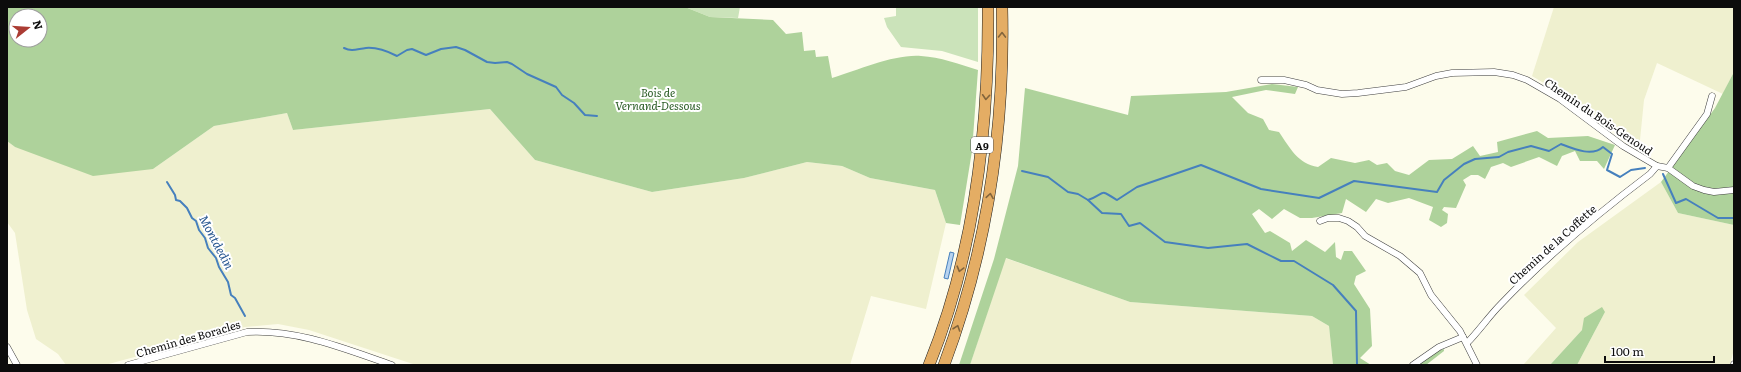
<svg xmlns="http://www.w3.org/2000/svg" width="1741" height="372" font-family="Literata,serif">
<style>
.farmland{fill:#eff0cf}
.green{fill:#cbe3ba}
.forest{fill:#aed29b;fill-rule:evenodd}
.water{fill:#b7d3ef;stroke:#4680bd}
.lines{fill:none;stroke-linecap:round;stroke-linejoin:round}
.stream{stroke:#4680bd;stroke-width:2}
.street-casing{stroke:#3f3f3f;stroke-width:7}
.highway-casing{stroke:#1d1d1d;stroke-width:12}
.street{stroke:#fff;stroke-width:6}
.highway{stroke:#e4ad64;stroke-width:11}
.oneway{stroke:#83653c}
.labels{text-anchor:middle;dominant-baseline:central;stroke-width:4;stroke-linejoin:round;paint-order:stroke}
.shield{fill:#fff;stroke:#555;stroke-width:1}
.shield-label{font-size:10px;font-weight:bold;fill:#0c0c0c}
.park-label{font-size:11px;font-style:italic;fill:#295b24;stroke:#fff}
.street-label{font-size:11px;fill:#0c0c0c;stroke:#fff}
.water-label{font-size:12px;font-style:italic;fill:#24548e;stroke:#fff}
</style>
<rect width="100%" height="100%" fill="#fdfcec"/>
<!-- farmland -->
<g class="farmland">
<path d="M 1554,7 L 1734,7 L 1734,72 L 1723,94 L 1657,63 L 1644,100 L 1639,150 L 1581,105 L 1532,76 Z"/>
<path d="M 490,109 L 535,160 L 652,192 L 744,178 L 807,162 L 842,166 L 870,178 L 935,190 L 946,223 L 926,309 L 871,296 L 850,365 L 416,365 L 309,330 L 278,324 L 245,327 L 105,365 L 66,365 L 58,354 L 36,339 L 27,310 L 15,233 L 7,222 L 7,141 L 15,147 L 153,169 L 214,126 L 287,113 L 293,130 Z"/>
<path d="M 1661,182 L 1678,213 L 1734,225 L 1734,349 L 1730,365 L 1577,365 L 1605,312 L 1582,330 L 1550,365 L 1523,365 L 1556,328 L 1524,295 L 1578,242 Z"/>
<path d="M 1005,258 L 1130,302 L 1312,316 L 1329,326 L 1333,365 L 970,365 Z"/>
</g>
<!-- green -->
<g class="green">
<path d="M 685,7 L 740,7 L 738,18 L 710,17 Z"/>
<path d="M 896,7 L 978,7 L 978,62 L 942,51 L 901,47 L 887,27 L 884,18 L 896,16 Z"/>
</g>
<!-- forest -->
<g class="forest">
<path d="M 7,7 L 685,7 L 710,17 L 773,20 L 786,34 L 802,32 L 804,51 L 815,50 L 816,57 L 828,56 L 832,78 C 859,70 894,54 921,56 C 940,57 959,64 978,70 L 972,151 L 960,225 L 946,223 L 935,190 L 870,178 L 842,166 L 807,162 L 744,178 L 652,192 L 535,160 L 490,109 L 293,130 L 287,113 L 214,126 L 153,169 L 93,176 L 15,147 L 7,141 ZM 16,16 L 40,16 L 40,40 L 16,40 Z"/>
<path d="M 1734,72 L 1734,225 L 1678,213 L 1661,182 L 1715,108 Z"/>
<path d="M 1272,84 L 1298,87 L 1295,94 L 1266,90 L 1232,97 L 1248,113 L 1263,119 L 1269,130 L 1279,132 C 1290,148 1298,164 1318,167 L 1331,158 L 1355,163 L 1369,160 L 1377,165 L 1387,163 L 1395,171 L 1409,175 L 1429,160 L 1452,159 L 1473,146 L 1480,156 L 1498,152 L 1497,142 L 1537,131 L 1548,138 L 1588,136 L 1615,145 L 1604,169 L 1597,161 L 1580,161 L 1575,151 L 1562,156 L 1557,166 L 1539,157 L 1511,167 L 1503,163 L 1491,167 L 1485,179 L 1478,175 L 1471,175 L 1463,180 L 1466,185 L 1456,208 L 1444,207 L 1442,210 L 1448,214 L 1447,223 L 1441,227 L 1429,220 L 1433,207 L 1409,198 L 1388,203 L 1376,199 L 1366,212 L 1346,199 L 1342,213 L 1312,218 L 1300,218 L 1284,209 L 1272,219 L 1259,209 L 1252,214 L 1265,233 L 1270,231 L 1290,243 L 1292,251 L 1306,240 L 1325,252 L 1335,242 L 1336,257 L 1341,260 L 1344,251 L 1352,251 L 1366,271 L 1356,276 L 1354,284 L 1370,309 L 1372,346 L 1360,358 L 1371,365 L 1333,365 L 1329,326 L 1312,316 L 1130,302 L 1006,258 L 970,365 L 959,365 L 994,259 L 1018,166 L 1025,88 L 1128,115 L 1131,96 L 1226,92 Z"/>
<path d="M 1602,307 L 1605,312 L 1577,365 L 1550,365 L 1582,330 L 1584,318 Z"/>
<path d="M 1444,349 L 1444,351 L 1426,365 L 1418,365 L 1437,351 Z"/>
</g>
<!-- water -->
<path class="water" d="M 950,252 L 954,253 L 948,279 L 944,278 Z"/>
<g class="lines">
<!-- stream -->
<g class="stream">
<path d="M 344,48 C 352,52 357,49 366,48 C 377,47 387,51 397,56 L 407,50 L 412,49 L 426,55 L 441,49 L 456,47 L 465,50 L 487,62 L 495,63 L 507,62 L 512,64 L 527,74 L 556,87 L 562,95 L 574,103 L 585,115 L 597,116"/>
<path d="M 1022,171 L 1048,177 L 1068,192 L 1078,194 L 1088,200 L 1102,213 L 1121,214 L 1129,226 L 1140,223 L 1165,242 L 1208,248 L 1247,244 L 1281,261 L 1294,261 L 1333,285 L 1356,311 L 1357,365"/>
<path d="M 1663,174 L 1676,203 L 1686,199 L 1718,218 L 1734,218"/>
<path d="M 167,182 L 175,195 L 176,200 L 180,201 L 187,208 L 192,218 L 196,221 L 199,230 L 205,238 L 208,248 L 216,258 L 219,267 L 228,282 L 231,295 L 235,298 L 245,316"/>
<path d="M 1088,200 C 1107,193 1098,188 1117,200 L 1137,187 L 1201,165 L 1261,189 L 1319,198 L 1354,181 L 1437,192 L 1444,180 L 1464,164 L 1475,159 L 1499,157 L 1508,152 L 1531,146 L 1549,151 L 1561,144 C 1574,149 1592,157 1603,147 L 1612,154 L 1607,170 L 1620,177 L 1631,170 L 1645,168"/>
</g>
<!-- street casing -->
<g class="street-casing">
<g id="street">
<path d="M 1261,80 L 1284,80 L 1306,85 L 1317,90 L 1342,94 L 1358,93 L 1406,87 L 1436,76 L 1452,73 L 1494,72 L 1513,75 L 1527,80 L 1560,99 L 1623,146 L 1657,166 L 1668,168 L 1693,186 L 1704,190 L 1714,192 L 1734,190"/>
<path d="M 1668,168 L 1707,114 L 1712,96"/>
<path d="M 1320,221 L 1328,218 L 1339,218 L 1348,221 L 1357,227 L 1365,236 L 1400,256 L 1420,273 L 1431,295 L 1460,331 L 1477,365"/>
<path d="M 1467,343 C 1479,331 1489,316 1501,304 C 1547,256 1597,214 1650,174 L 1657,166"/>
<path d="M 7,347 L 17,365"/>
<path d="M 128,365 L 247,332 C 298,329 345,349 392,365"/>
<path d="M 1413,365 L 1439,347 L 1463,337"/>
<path d="M 1734,365 L 1734,364"/>
</g>
</g>
<!-- highway casing -->
<g class="highway-casing">
<g id="highway">
<path d="M 929,365 C 975,252 989,129 988,7"/>
<path d="M 944,365 C 987,250 1005,129 1002,7"/>
</g>
</g>
<!-- street -->
<use href="#street" class="street"/>
<!-- highway -->
<use href="#highway" class="highway"/>
</g>
<!-- one-way arrows -->
<defs><path id="oneway-chevron" d="M-2-3.5L2.5 0L-2 3.5" fill="none" stroke-width="1.6" stroke-linecap="round" stroke-linejoin="round"/></defs>
<g class="oneway">
<use href="#oneway-chevron" transform="translate(1002 35) rotate(-89)"/>
<use href="#oneway-chevron" transform="translate(986 97) rotate(94)"/>
<use href="#oneway-chevron" transform="translate(990 196) rotate(-81)"/>
<use href="#oneway-chevron" transform="translate(960 269) rotate(105)"/>
<use href="#oneway-chevron" transform="translate(957 328) rotate(-71)"/>
</g>
<g class="labels">
<!-- shield labels -->
<rect class="shield" x="971" y="137" width="22" height="16" rx="3"/>
<g class="shield-label">
<text x="982" y="145">A9</text>
</g>
<!-- park labels -->
<g class="park-label">
<text x="658" y="92">Bois de<tspan x="658" dy="13">Vernand-Dessous</tspan></text>
</g>
<!-- street labels -->
<g class="street-label">
<text transform="translate(1599 116) rotate(34)">Chemin du Bois-Genoud</text>
<text transform="translate(1552 244) rotate(-42)">Chemin de la Coffette</text>
<text transform="translate(188 338) rotate(-16)">Chemin des Boracles</text>
</g>
<!-- water labels -->
<g class="water-label">
<text transform="translate(217 242) rotate(62)">Montdedin</text>
</g>
</g>
<!-- border -->
<rect width="1741" height="372" fill="none" stroke="#0c0c0c" stroke-width="16"/>
<!-- north arrow -->
<g transform="translate(28 28) rotate(73)"><circle r="19" fill="#ffffff" stroke="#9e9e9e"/>
<path d="M0-3L7 15L0 10L-7 15Z" fill="#ab3c34"/>
<text y="-6" font-size="11" font-weight="bold" text-anchor="middle" fill="#0c0c0c">N</text>
</g>
<!-- scale -->
<path d="M1605 356v6h109v-6" fill="none" stroke="#0c0c0c" stroke-width="2"/>
<text x="1611" y="356" font-size="12" fill="#0c0c0c" stroke="#ffffff" stroke-width="3" paint-order="stroke">100 m</text>
</svg>
